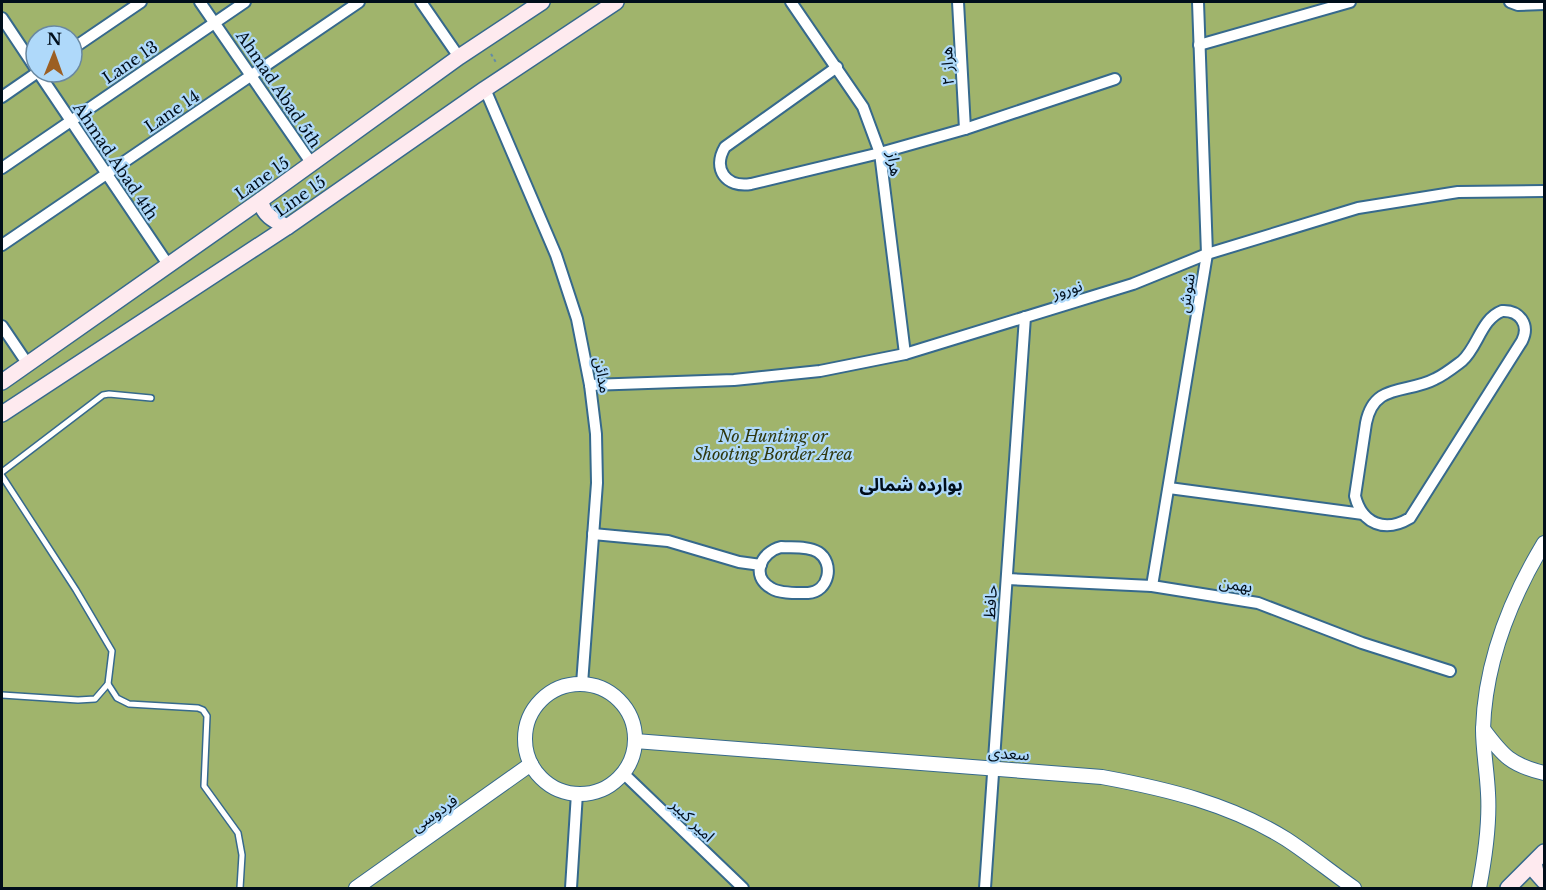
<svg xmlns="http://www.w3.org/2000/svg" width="1546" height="890" font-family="'Libre Baskerville','Noto Sans Arabic',serif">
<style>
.green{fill:#a0b46c;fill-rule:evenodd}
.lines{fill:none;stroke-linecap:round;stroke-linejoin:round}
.service-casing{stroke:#36698c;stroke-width:8}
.minor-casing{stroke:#36698c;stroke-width:14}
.tertiary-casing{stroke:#36698c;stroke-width:16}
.secondary-casing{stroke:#36698c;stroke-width:18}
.path{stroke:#628aa9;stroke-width:2;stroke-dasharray:3 3;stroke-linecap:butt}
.service{stroke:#fff;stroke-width:5}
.minor{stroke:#fff;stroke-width:10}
.tertiary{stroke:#fff;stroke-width:14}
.secondary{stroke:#feeaef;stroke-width:15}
.labels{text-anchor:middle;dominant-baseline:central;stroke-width:4.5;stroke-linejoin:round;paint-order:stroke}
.street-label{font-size:16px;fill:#000e1b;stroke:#afd9fa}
.park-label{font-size:16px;font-style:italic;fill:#2f380e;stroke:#afd9fa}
.neighbourhood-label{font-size:18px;font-weight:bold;fill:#000e1b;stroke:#afd9fa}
</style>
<rect width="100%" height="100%" fill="#98cef6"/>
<!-- green -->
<path class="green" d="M 2,2 L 1544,2 L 1544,888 L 2,888 ZM 36,36 L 72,36 L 72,72 L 36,72 Z"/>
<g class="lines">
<!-- service casing -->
<g class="service-casing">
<g id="service">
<path d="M 2,472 L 103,395 L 109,394 L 151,398"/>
<path d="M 2,476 L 76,590 L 112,651 L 108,684 L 95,699 L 78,700 L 2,695"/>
<path d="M 108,684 L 117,698 L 129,704 L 198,708 L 203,710 L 207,716 L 204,786 L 238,833 L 242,855 L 240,888"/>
</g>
</g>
<!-- minor casing -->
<g class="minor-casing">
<g id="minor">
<path d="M 200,2 L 312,164"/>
<path d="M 421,2 L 459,57"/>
<path d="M 791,2 L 863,107 L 880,153 L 905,354"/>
<path d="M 958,2 L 965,129"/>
<path d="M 1510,2 L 1518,5 L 1544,4"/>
<path d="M 2,18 L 36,69"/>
<path d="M 1199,45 L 1350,2"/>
<path d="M 72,49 L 141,2"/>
<path d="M 837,67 L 725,147 C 712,169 726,188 751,184 L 880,153 L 965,129 L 1115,79"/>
<path d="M 38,72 L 169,266"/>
<path d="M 485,89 L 556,255 L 577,319 L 590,385 L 596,434 L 597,483 L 582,684"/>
<path d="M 2,97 L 38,72"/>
<path d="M 2,168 L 245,2"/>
<path d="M 2,245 L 359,2"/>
<path d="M 1502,311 C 1520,310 1530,325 1522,341 L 1410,518 C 1385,533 1362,524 1355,496 L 1366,423 C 1374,382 1407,394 1435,379 C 1444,375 1454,367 1462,361 C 1478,347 1481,319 1502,311 Z"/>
<path d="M 2,326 L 27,363"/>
<path d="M 590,385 L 734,380 L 820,371 L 905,354 L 1133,284 L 1207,254 L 1358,208 L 1458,192 L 1544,191"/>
<path d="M 1169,488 L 1363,514"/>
<path d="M 593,534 L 668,541 L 739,562 L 761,565"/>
<path d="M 781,547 C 792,548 808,546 818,552 C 835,563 829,592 808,593 C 797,593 780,594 771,588 C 750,576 761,552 781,547 Z"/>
<path d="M 1007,579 L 1152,586 L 1258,603 L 1362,643 L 1450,671"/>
<path d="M 1152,586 L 1207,254 L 1198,2"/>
<path d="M 623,773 L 743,888"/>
<path d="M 571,888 L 577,793"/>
<path d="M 985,888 L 1025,317"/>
</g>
</g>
<!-- tertiary casing -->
<g class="tertiary-casing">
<g id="tertiary">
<circle cx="580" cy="739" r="55"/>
<path d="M 1483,729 C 1503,756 1511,765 1544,773"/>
<path d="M 635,741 L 1102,777 C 1167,789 1230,804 1286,839 C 1309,854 1331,872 1354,888"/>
<path d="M 356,888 L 531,764"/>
<path d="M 1479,888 C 1485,857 1490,825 1488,793 C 1487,771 1483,750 1483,729 C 1485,663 1511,598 1544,543"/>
</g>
</g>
<!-- secondary casing -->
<g class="secondary-casing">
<g id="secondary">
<path d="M 261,200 C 262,215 275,221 287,227"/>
<path d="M 2,382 L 261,200 L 459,57 L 542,2"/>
<path d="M 2,414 L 287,227 L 485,89 L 616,2"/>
<path d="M 1534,863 L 1536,872 L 1544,881"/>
<path d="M 1508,888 L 1544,852"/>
</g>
</g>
<!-- path -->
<path class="path" d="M 491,54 L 497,64"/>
<!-- service -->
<use href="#service" class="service"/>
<!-- minor -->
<use href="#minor" class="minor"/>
<!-- tertiary -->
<use href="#tertiary" class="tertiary"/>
<!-- secondary -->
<use href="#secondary" class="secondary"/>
</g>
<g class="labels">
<!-- street labels -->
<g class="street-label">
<text transform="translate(130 62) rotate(-34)">Lane 13</text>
<text transform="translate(947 66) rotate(-93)">هراز ۲</text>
<text transform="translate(279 89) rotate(56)">Ahmad Abad 5th</text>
<text transform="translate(172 111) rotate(-34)">Lane 14</text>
<text transform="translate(116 161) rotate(56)">Ahmad Abad 4th</text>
<text transform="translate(895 164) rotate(81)">هراز</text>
<text transform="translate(262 178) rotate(-35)">Lane 15</text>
<text transform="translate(300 196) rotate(-35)">Line 15</text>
<text transform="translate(1067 289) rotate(-17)">نوروز</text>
<text transform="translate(1186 293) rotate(-81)">شوش</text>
<text transform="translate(603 375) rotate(80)">مدائن</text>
<text transform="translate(1236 584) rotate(9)">بهمن</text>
<text transform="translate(990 602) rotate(-86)">حافظ</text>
<text transform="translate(1009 753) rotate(4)">سعدی</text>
<text transform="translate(434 813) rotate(-35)">فردوسی</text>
<text transform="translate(693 820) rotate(44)">امیر کبیر</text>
</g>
<!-- park labels -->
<g class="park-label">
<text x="773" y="436">No Hunting or<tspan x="773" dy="18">Shooting Border Area</tspan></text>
</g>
<!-- neighbourhood labels -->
<g class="neighbourhood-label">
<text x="911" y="485">بوارده شمالی</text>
</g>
</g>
<!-- border -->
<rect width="1546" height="890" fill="none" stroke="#000e1b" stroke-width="6"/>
<!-- north arrow -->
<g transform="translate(54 54) rotate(1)"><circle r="28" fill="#afd9fa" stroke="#6988a1" stroke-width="1.5"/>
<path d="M0-4.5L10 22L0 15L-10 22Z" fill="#9c5f23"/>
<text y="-9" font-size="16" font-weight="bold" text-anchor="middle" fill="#000e1b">N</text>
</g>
</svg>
